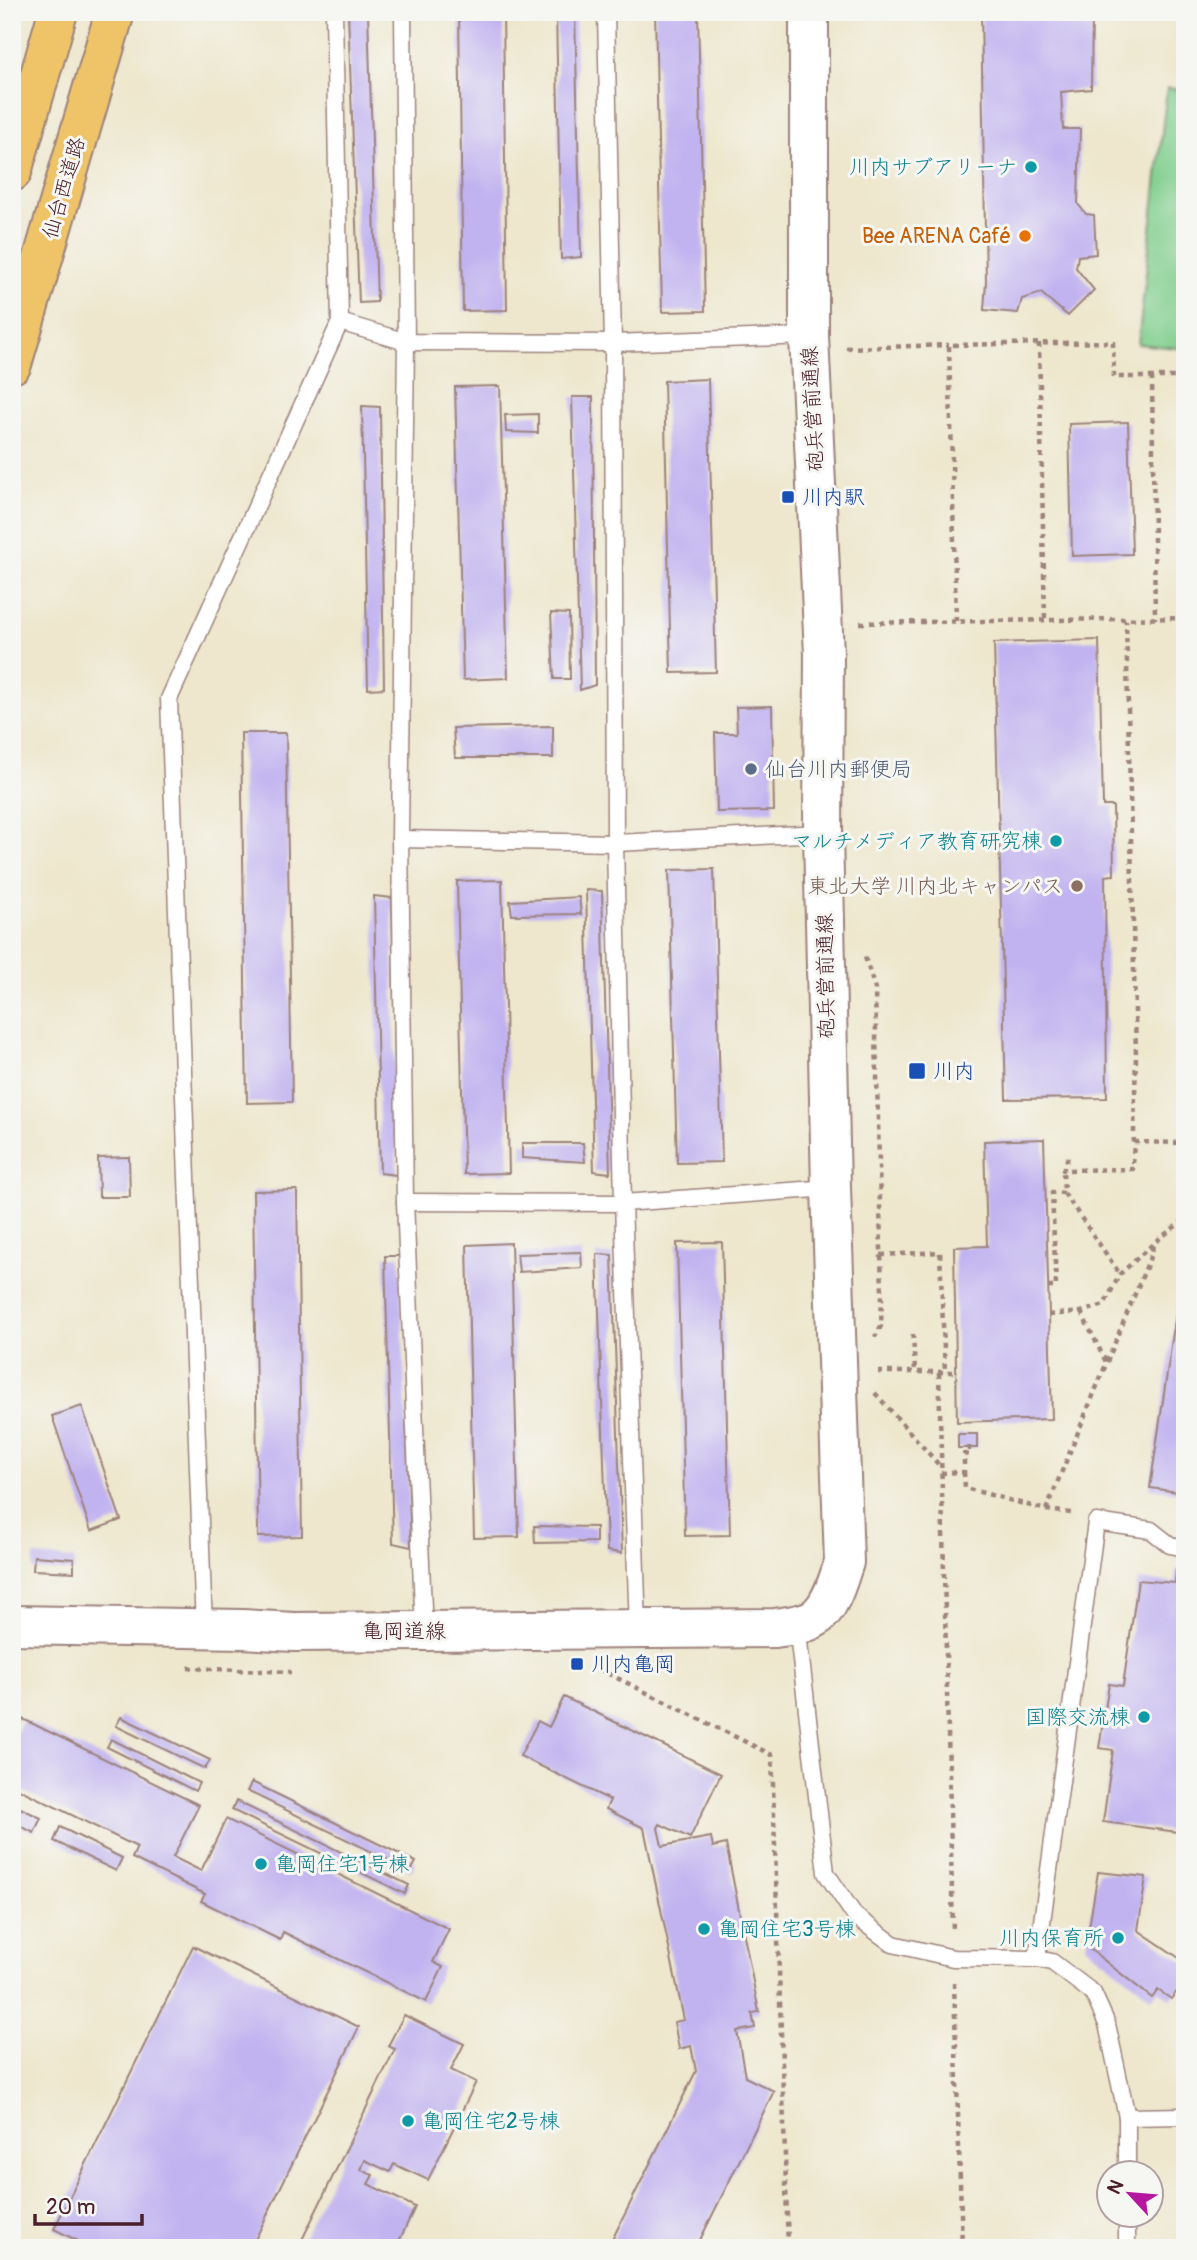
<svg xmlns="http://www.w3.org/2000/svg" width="1197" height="2260" font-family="Pangolin,'Klee One',sans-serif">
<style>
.green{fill:#7fce8d;stroke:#64765c;stroke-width:2}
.building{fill:#c1b3f0}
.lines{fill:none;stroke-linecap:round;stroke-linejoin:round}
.service-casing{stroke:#9c837c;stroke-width:19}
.tertiary-casing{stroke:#9c837c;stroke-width:42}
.motorway-casing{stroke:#9c837c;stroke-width:42}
.path{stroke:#9c837c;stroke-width:4.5;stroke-dasharray:5 5;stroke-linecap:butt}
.service{stroke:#fff;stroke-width:16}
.tertiary{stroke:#fff;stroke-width:38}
.motorway{stroke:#efc469;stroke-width:38}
.culture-dot{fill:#0f9aa8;stroke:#f6f6f2;stroke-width:2.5}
.food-dot{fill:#e8710a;stroke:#f6f6f2;stroke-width:2.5}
.transit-dot{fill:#1a4fb4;stroke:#f6f6f2;stroke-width:2.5}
.service-dot{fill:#5c6f8a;stroke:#f6f6f2;stroke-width:2.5}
.education-dot{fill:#8d6e63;stroke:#f6f6f2;stroke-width:2.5}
.labels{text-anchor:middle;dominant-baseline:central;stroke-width:6;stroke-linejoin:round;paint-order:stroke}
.culture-label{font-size:21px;fill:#0d838f;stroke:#f6f6f2;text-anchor:end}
.street-label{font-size:21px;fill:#4a1f2b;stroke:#f6f6f2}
.food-label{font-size:21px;fill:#c56008;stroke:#f6f6f2;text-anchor:end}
.transit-label{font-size:21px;fill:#164399;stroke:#f6f6f2;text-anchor:start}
.service-label{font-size:21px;fill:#4e5e75;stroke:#f6f6f2;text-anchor:start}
.education-label{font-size:21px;fill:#785e54;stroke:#f6f6f2;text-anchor:end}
</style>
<rect width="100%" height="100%" fill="#f6f6f2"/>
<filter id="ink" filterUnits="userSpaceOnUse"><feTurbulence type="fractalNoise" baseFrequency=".0143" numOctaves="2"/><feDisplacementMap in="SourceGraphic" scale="14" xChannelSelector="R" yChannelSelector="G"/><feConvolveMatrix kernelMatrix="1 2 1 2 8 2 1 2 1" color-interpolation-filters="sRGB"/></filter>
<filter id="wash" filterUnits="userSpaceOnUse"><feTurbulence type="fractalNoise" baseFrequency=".00686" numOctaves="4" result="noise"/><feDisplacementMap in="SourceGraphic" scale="28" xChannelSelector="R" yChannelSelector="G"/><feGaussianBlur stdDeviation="1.57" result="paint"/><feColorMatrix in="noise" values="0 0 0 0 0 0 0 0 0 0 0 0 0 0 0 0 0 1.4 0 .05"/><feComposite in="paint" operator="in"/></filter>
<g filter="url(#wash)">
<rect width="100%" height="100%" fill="#eee7cd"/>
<!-- green -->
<path class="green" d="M 1167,88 L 1185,90 L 1185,349 L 1138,344 Z"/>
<g id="blocks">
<!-- building -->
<g class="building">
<path d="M 348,12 L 368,12 L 377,302 L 359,303 Z"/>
<path d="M 459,12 L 503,12 L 507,310 L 463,311 Z"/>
<path d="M 556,12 L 575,12 L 581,257 L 561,259 Z"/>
<path d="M 655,12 L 698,12 L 705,311 L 662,312 Z"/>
<path d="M 1092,12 L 1091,89 L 1061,92 L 1063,129 L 1080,129 L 1078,204 L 1086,214 L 1094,215 L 1096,254 L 1078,256 L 1076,268 L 1094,290 L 1068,316 L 1041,293 L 1022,299 L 1018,313 L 984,310 L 986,282 L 981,13 Z"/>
<path d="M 708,379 L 716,672 L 671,673 L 664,381 Z"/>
<path d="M 500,386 L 508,678 L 463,680 L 455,387 Z"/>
<path d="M 1180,395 L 1185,395 L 1185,503 L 1182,503 Z"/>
<path d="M 572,397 L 593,397 L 595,685 L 580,690 Z"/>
<path d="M 362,406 L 380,407 L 384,688 L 368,689 Z"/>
<path d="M 538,414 L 538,433 L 506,432 L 505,415 Z"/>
<path d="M 1128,422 L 1132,554 L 1072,556 L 1069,424 Z"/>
<path d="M 551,613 L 569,614 L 570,679 L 554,679 Z"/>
<path d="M 1099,640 L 1103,806 L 1113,806 L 1114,875 L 1105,876 L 1107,1098 L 1006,1099 L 994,643 Z"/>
<path d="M 772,706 L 774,811 L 717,812 L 715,733 L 737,733 L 736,707 Z"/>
<path d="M 553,726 L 553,758 L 455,758 L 453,728 Z"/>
<path d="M 241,733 L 286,733 L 292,1102 L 247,1103 Z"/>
<path d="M 714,869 L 722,1162 L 677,1163 L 669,870 Z"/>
<path d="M 502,880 L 509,1173 L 464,1174 L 457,881 Z"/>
<path d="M 586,890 L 602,891 L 610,1173 L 594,1171 Z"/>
<path d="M 374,896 L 392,898 L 397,1175 L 380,1173 Z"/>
<path d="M 579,897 L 581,914 L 512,915 L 510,901 Z"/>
<path d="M 1044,1139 L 1052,1419 L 957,1422 L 954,1247 L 987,1246 L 984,1141 Z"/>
<path d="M 522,1143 L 583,1143 L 585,1162 L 522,1158 Z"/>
<path d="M 129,1157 L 130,1197 L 99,1197 L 98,1158 Z"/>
<path d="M 297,1190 L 302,1536 L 258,1537 L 253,1191 Z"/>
<path d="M 722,1242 L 730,1535 L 685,1536 L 677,1243 Z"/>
<path d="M 511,1243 L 519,1537 L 474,1538 L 467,1245 Z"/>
<path d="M 581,1252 L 582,1268 L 519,1272 L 517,1254 Z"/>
<path d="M 597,1254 L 612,1255 L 622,1553 L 607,1551 Z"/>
<path d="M 385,1256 L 400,1256 L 411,1547 L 393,1543 Z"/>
<path d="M 1181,1279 L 1185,1279 L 1185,1493 L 1150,1488 Z"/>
<path d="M 82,1406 L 121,1520 L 91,1531 L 52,1416 Z"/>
<rect x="958" y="1434" width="19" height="14"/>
<path d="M 534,1526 L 596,1527 L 596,1542 L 535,1543 Z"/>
<path d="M 34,1556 L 74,1559 L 74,1572 L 33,1570 Z"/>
<path d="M 1176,1570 L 1185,1571 L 1185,1833 L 1103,1822 L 1113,1750 L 1099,1748 L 1109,1684 L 1123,1686 L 1138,1580 L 1175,1583 Z"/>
<path d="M 564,1697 L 721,1774 L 690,1838 L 660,1824 L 658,1828 L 662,1846 L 711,1837 L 713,1847 L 726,1844 L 759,2012 L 752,2013 L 755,2028 L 737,2031 L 745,2077 L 774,2091 L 696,2248 L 608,2248 L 696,2071 L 691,2046 L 679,2049 L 674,2022 L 684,2020 L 644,1828 L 606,1809 L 610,1800 L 520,1756 L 538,1721 L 549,1727 Z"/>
<path d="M 121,1717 L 210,1760 L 205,1769 L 116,1726 Z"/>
<path d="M 23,1719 L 199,1805 L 173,1857 L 201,1871 L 226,1819 L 449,1929 L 433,1962 L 443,1967 L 426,2002 L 283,1932 L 280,1940 L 201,1901 L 205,1894 L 132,1858 L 137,1847 L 19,1789 L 15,1798 L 12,1797 L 12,1742 Z"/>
<path d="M 111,1739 L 199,1783 L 195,1791 L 107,1747 Z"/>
<path d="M 252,1782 L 416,1862 L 411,1871 L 247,1791 Z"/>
<path d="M 236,1801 L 409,1885 L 405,1894 L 232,1810 Z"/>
<path d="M 12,1804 L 41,1818 L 34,1833 L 12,1822 Z"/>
<path d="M 60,1827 L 122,1858 L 116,1871 L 54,1841 Z"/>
<path d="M 1098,1872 L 1146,1877 L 1138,1930 L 1185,1962 L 1185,1981 L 1171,1999 L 1158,1990 L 1152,1998 L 1086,1946 Z"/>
<path d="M 193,1946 L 359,2027 L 251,2248 L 92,2248 L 54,2229 Z"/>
<path d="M 404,2015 L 464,2044 L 451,2070 L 476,2082 L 428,2180 L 394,2164 L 390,2172 L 365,2160 L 361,2170 L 373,2175 L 368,2184 L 415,2207 L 396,2248 L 298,2248 L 395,2049 L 388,2046 Z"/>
</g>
</g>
</g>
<g filter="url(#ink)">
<use href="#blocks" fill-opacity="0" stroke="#9c837c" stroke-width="2"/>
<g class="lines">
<!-- service casing -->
<g class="service-casing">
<g id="service">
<path d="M 403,12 L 406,342 L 400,839 L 405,1202 L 424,1631"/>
<path d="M 606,12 L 613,343 L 615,843 L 623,1203 L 638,1629"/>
<path d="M 340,322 L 406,342 L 613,343 L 809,336"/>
<path d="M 400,839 L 615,843 L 823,833"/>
<path d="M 405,1202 L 623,1203 L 831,1188"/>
<path d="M 1185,1548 L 1170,1545 L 1151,1530 L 1096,1522 L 1037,1959 L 1052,1962 L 1093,1993 L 1107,2024 L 1127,2117 L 1185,2116"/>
<path d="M 797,1625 L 826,1873 L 855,1916 L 893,1944 L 953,1958 L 1037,1959"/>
<path d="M 204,1628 L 169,699 L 340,322 L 334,12"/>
<path d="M 1127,2172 L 1127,2117"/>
<path d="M 1127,2248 L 1127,2214"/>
</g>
</g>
<!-- tertiary casing -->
<g class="tertiary-casing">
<path id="tertiary" d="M 12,1625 L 243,1629 L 294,1632 L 775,1628 C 788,1626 804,1625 815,1618 C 831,1607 838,1580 844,1562 L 831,1188 L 823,833 L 824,654 L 809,336 L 809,12"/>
</g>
<!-- motorway casing -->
<g class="motorway-casing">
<g id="motorway">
<path d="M 12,172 L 58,12"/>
<path d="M 12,364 L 115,12"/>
</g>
</g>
<!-- path -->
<g class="path">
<path d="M 1039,343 L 1045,620"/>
<path d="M 846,348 L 949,345"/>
<path d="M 1152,377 L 1155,619"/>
<path d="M 956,621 L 949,345 L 1113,342 L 1114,377 L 1185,377"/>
<path d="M 860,623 L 1185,618"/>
<path d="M 865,957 L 875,989 L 882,1295 L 881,1326 L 875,1337"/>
<path d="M 1134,1142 L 1185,1143"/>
<path d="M 1068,1157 L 1063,1170 L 1133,1169 L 1136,1056 L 1126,620"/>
<path d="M 1064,1193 L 1120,1274"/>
<path d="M 881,1255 L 940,1252 L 945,1373"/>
<path d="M 1048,1287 L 1056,1287 L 1052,1192 L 1064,1193 L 1063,1170"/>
<path d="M 1081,1312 L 1106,1362"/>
<path d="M 1049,1315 L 1081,1312 L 1104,1305 L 1120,1274 L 1154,1243 L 1185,1219"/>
<path d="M 913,1334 L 915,1372"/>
<path d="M 878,1372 L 956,1372"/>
<path d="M 939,1373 L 953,1932"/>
<path d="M 875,1393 L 939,1465"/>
<path d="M 964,1472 L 965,1488 L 1046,1510 L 1071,1513"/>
<path d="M 941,1473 L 964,1472 L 964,1454 L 969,1455 L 969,1442"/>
<path d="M 1046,1510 L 1149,1260 L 1154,1243"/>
<path d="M 188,1668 L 291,1672"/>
<path d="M 599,1669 L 772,1755 L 788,2248"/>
<path d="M 954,1983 L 962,2248"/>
</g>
<!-- service -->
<use href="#service" class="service"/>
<!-- tertiary -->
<use href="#tertiary" class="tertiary"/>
<!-- motorway -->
<use href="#motorway" class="motorway"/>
</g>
</g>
<!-- markers -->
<g class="culture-dot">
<circle cx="1031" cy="167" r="7"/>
<circle cx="1056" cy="841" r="7"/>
<circle cx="1144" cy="1717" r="7"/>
<circle cx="261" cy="1864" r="7"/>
<circle cx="704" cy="1929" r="7"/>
<circle cx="1118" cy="1938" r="7"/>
<circle cx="408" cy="2121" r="7"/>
</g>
<circle class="food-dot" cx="1025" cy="236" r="7"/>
<g class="transit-dot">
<rect x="781" y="490" width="14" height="14" rx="3.5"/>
<rect x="908" y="1062" width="18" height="18" rx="3.5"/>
<rect x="570" y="1657" width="14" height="14" rx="3.5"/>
</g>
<circle class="service-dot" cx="751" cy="769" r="7"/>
<circle class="education-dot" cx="1077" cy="886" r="7"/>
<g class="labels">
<!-- culture labels -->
<g class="culture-label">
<text x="1017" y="167">川内サブアリーナ</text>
<text x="1042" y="841">マルチメディア教育研究棟</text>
<text x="1130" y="1717">国際交流棟</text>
<text x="275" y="1864" text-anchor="start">亀岡住宅1号棟</text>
<text x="718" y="1929" text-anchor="start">亀岡住宅3号棟</text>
<text x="1104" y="1938">川内保育所</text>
<text x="422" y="2121" text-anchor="start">亀岡住宅2号棟</text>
</g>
<!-- street labels -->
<g class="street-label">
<text transform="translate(64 188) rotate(-74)">仙台西道路</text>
<text transform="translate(813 409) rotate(-93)">砲兵営前通線</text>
<text transform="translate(826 976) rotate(-91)">砲兵営前通線</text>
<text x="404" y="1631">亀岡道線</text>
</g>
<!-- food labels -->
<g class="food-label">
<text x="1011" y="236">Bee ARENA Café</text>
</g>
<!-- transit labels -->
<g class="transit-label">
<text x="802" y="497">川内駅</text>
<text x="933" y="1071">川内</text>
<text x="591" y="1664">川内亀岡</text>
</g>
<!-- service labels -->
<g class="service-label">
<text x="765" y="769">仙台川内郵便局</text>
</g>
<!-- education labels -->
<g class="education-label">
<text x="1063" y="886">東北大学 川内北キャンパス</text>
</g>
</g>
<!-- margin -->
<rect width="1197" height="2260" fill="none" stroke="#f6f6f2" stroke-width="42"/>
<!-- north arrow -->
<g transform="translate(1130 2194) rotate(296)"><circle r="33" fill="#f6f6f2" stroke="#b1a0a2" stroke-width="2"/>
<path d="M0-5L12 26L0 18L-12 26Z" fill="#b5179e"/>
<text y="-10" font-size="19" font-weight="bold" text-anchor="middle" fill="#4a1f2b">N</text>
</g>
<!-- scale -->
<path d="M35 2214v10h107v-10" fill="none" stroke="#4a1f2b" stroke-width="3.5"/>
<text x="46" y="2214" font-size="21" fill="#4a1f2b" stroke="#f6f6f2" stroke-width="5" paint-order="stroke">20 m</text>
</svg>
